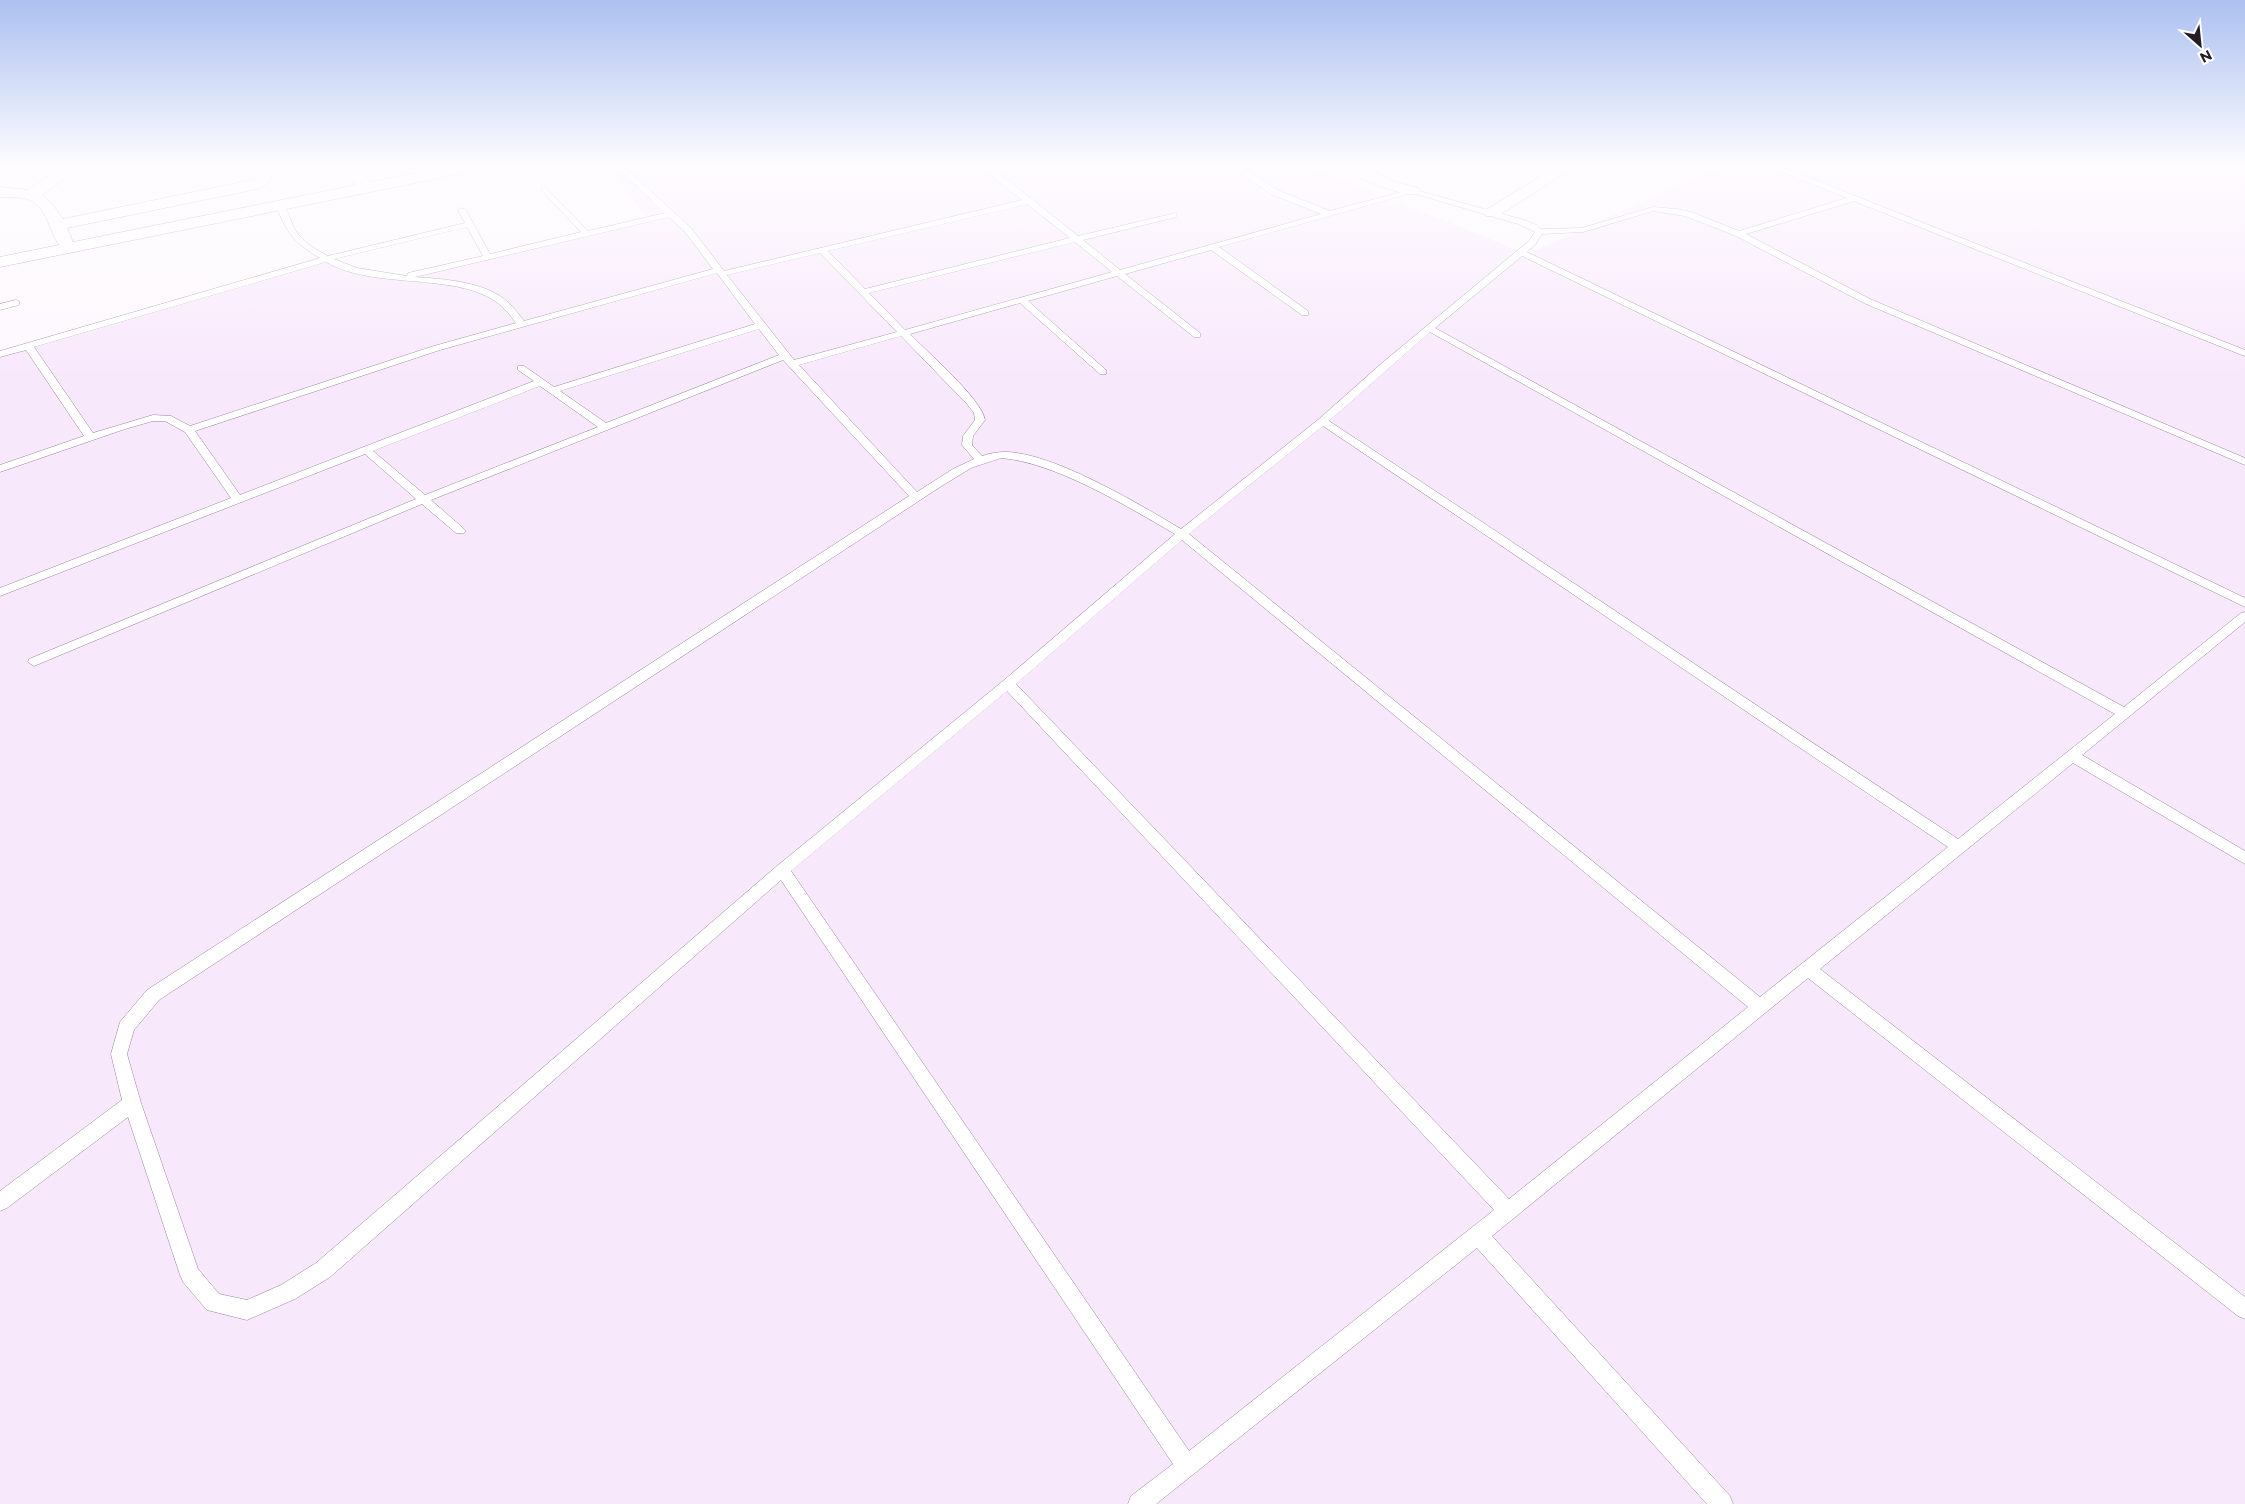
<svg xmlns="http://www.w3.org/2000/svg" width="2245" height="1504" font-family="Montserrat,sans-serif">
<style>
.built{fill:#f8e8fc}
.lines{fill:none;stroke-linecap:round;stroke-linejoin:round}
.lane-casing{stroke:#99859d;stroke-width:1}
.street-casing{stroke:#99859d;stroke-width:1}
.lane{fill:#fff;fill-rule:evenodd}
.street{fill:#fff;fill-rule:evenodd}
</style>
<rect width="100%" height="100%" fill="#fdf9fe"/>
<!-- built -->
<path class="built" d="M 607,165 L 1304,165 L 1528,254 L 1724,165 L 2245,165 L 2245,1504 L 0,1504 L 0,357 L 324,259 L 405,278 L 649,221 Z"/>
<g class="lines">
<!-- lane casing -->
<g class="lane-casing">
<g id="lane">
<path d="M 614,165 L 622,165 L 691,228 L 724,271 L 1022,200 L 983,169 L 983,165 L 989,165 L 1078,236 L 1176,213 L 1176,217 L 1083,240 L 1120,270 L 1321,214 L 1271,194 L 1229,165 L 1238,165 L 1277,190 L 1330,211 L 1412,189 L 1524,220 L 1537,225 L 1541,229 L 1582,228 L 1653,207 L 1677,209 L 1691,212 L 1739,231 L 1847,198 L 1766,165 L 1777,165 L 2245,350 L 2245,356 L 2242,355 L 1854,201 L 1746,234 L 1870,299 L 2245,458 L 2245,465 L 1864,303 L 1736,236 L 1685,216 L 1653,211 L 1583,232 L 1542,234 L 1535,245 L 1527,252 L 2245,598 L 2245,607 L 1522,256 L 1435,328 L 2124,707 L 2241,613 L 2245,612 L 2245,622 L 2082,755 L 2245,851 L 2245,864 L 2073,763 L 1820,969 L 2245,1297 L 2245,1319 L 2238,1316 L 1808,978 L 1492,1236 L 1730,1496 L 1733,1504 L 1707,1504 L 1477,1248 L 1156,1504 L 1128,1504 L 1131,1496 L 1173,1464 L 781,880 L 330,1277 L 295,1299 L 247,1320 L 207,1310 L 183,1282 L 180,1275 L 128,1117 L 7,1208 L 0,1211 L 0,1191 L 122,1100 L 111,1054 L 120,1022 L 147,990 L 909,496 L 783,360 L 431,500 L 464,529 L 466,531 L 464,533 L 456,533 L 422,504 L 34,666 L 28,662 L 29,659 L 416,499 L 365,454 L 0,596 L 0,588 L 231,498 L 185,432 L 165,421 L 153,421 L 125,429 L 0,472 L 0,465 L 84,436 L 26,350 L 0,357 L 0,351 L 320,258 C 294,243 286,232 276,205 L 280,203 C 289,207 291,226 298,234 C 306,244 317,250 328,256 L 465,223 L 458,210 L 462,208 L 466,210 L 490,254 L 581,232 L 542,191 L 541,189 L 545,187 L 588,231 L 665,213 ZM 1412,193 L 1518,224 L 1535,232 L 1529,241 L 1382,363 L 1319,419 L 1181,529 C 1139,504 1065,460 1017,453 C 1005,451 994,452 982,456 L 972,445 L 973,436 L 985,420 C 982,399 926,351 910,334 L 1020,303 L 1100,374 L 1106,374 L 1106,370 L 1028,301 L 1117,276 L 1194,337 L 1200,337 L 1200,333 L 1125,274 L 1211,250 L 1302,315 L 1308,315 L 1308,311 L 1219,247 ZM 1027,204 L 1070,238 L 865,289 L 828,251 ZM 669,217 L 685,232 L 713,269 L 524,321 C 518,313 511,304 503,298 C 479,281 442,279 415,277 ZM 467,227 L 483,256 L 408,273 L 407,276 L 357,268 L 334,259 ZM 1075,242 L 1112,272 L 905,330 L 869,293 ZM 820,253 L 897,332 L 794,360 L 727,275 ZM 326,262 C 374,290 451,272 495,301 C 504,307 510,315 516,323 L 434,346 L 190,426 L 171,416 L 153,415 L 93,433 L 34,347 ZM 717,273 L 755,324 L 554,387 L 524,366 L 518,366 L 518,370 L 534,381 L 240,495 L 195,431 L 440,350 ZM 759,329 L 779,355 L 606,423 L 560,391 ZM 1430,332 L 2115,714 L 1958,839 C 1748,701 1540,559 1329,421 ZM 901,336 L 967,404 L 974,413 L 975,420 L 963,436 L 962,445 L 974,459 L 953,469 L 917,492 L 799,365 ZM 540,386 L 598,427 L 425,495 L 373,451 ZM 1323,426 C 1532,565 1739,708 1948,847 L 1760,997 L 1189,534 ZM 1001,458 C 1055,462 1128,507 1175,534 L 1003,681 L 777,866 L 316,1263 L 281,1285 L 247,1300 L 219,1294 L 198,1269 L 141,1103 L 127,1054 L 134,1030 L 159,1000 L 940,487 L 971,468 ZM 1182,540 L 1748,1007 L 1509,1199 L 1016,684 ZM 1007,691 L 1494,1210 L 1189,1451 L 791,871 Z"/>
<path d="M 16,300 L 19,301 L 19,305 L 0,310 L 0,304 Z"/>
</g>
</g>
<!-- street casing -->
<g class="street-casing">
<g id="street">
<path d="M 64,165 L 81,165 L 43,195 L 53,205 L 63,219 L 252,180 L 255,179 L 249,165 L 264,165 L 271,180 L 262,187 L 257,189 L 67,228 L 73,242 L 356,185 L 342,165 L 357,165 L 370,182 L 454,165 L 486,165 L 479,170 L 0,267 L 0,257 L 59,245 C 49,231 47,206 28,199 C 20,197 9,197 0,197 L 0,187 L 29,190 Z"/>
<path d="M 1341,165 L 1361,165 L 1393,181 L 1418,188 L 1420,191 L 1418,194 C 1405,198 1349,176 1341,165 Z"/>
<path d="M 1559,165 L 1577,165 L 1498,216 L 1486,216 L 1484,213 L 1486,210 Z"/>
</g>
</g>
<!-- lane -->
<use href="#lane" class="lane"/>
<!-- street -->
<use href="#street" class="street"/>
</g>
<!-- sky -->
<linearGradient id="sky" x2="0" y2="1"><stop stop-color="#acc0f0"/><stop offset="0.44" stop-color="#fefcff"/><stop offset="1" stop-color="#fefcff" stop-opacity="0"/></linearGradient>
<rect width="2245" height="376" fill="url(#sky)"/>
<!-- north arrow -->
<g transform="translate(2200 45) rotate(153)" stroke="#ffffff" stroke-width="4" paint-order="stroke">
<path d="M0-4L9 19L0 12L-9 19Z" fill="#231b25"/>
<text y="-8" font-size="14" font-weight="bold" text-anchor="middle" fill="#231b25">N</text>
</g>
</svg>
